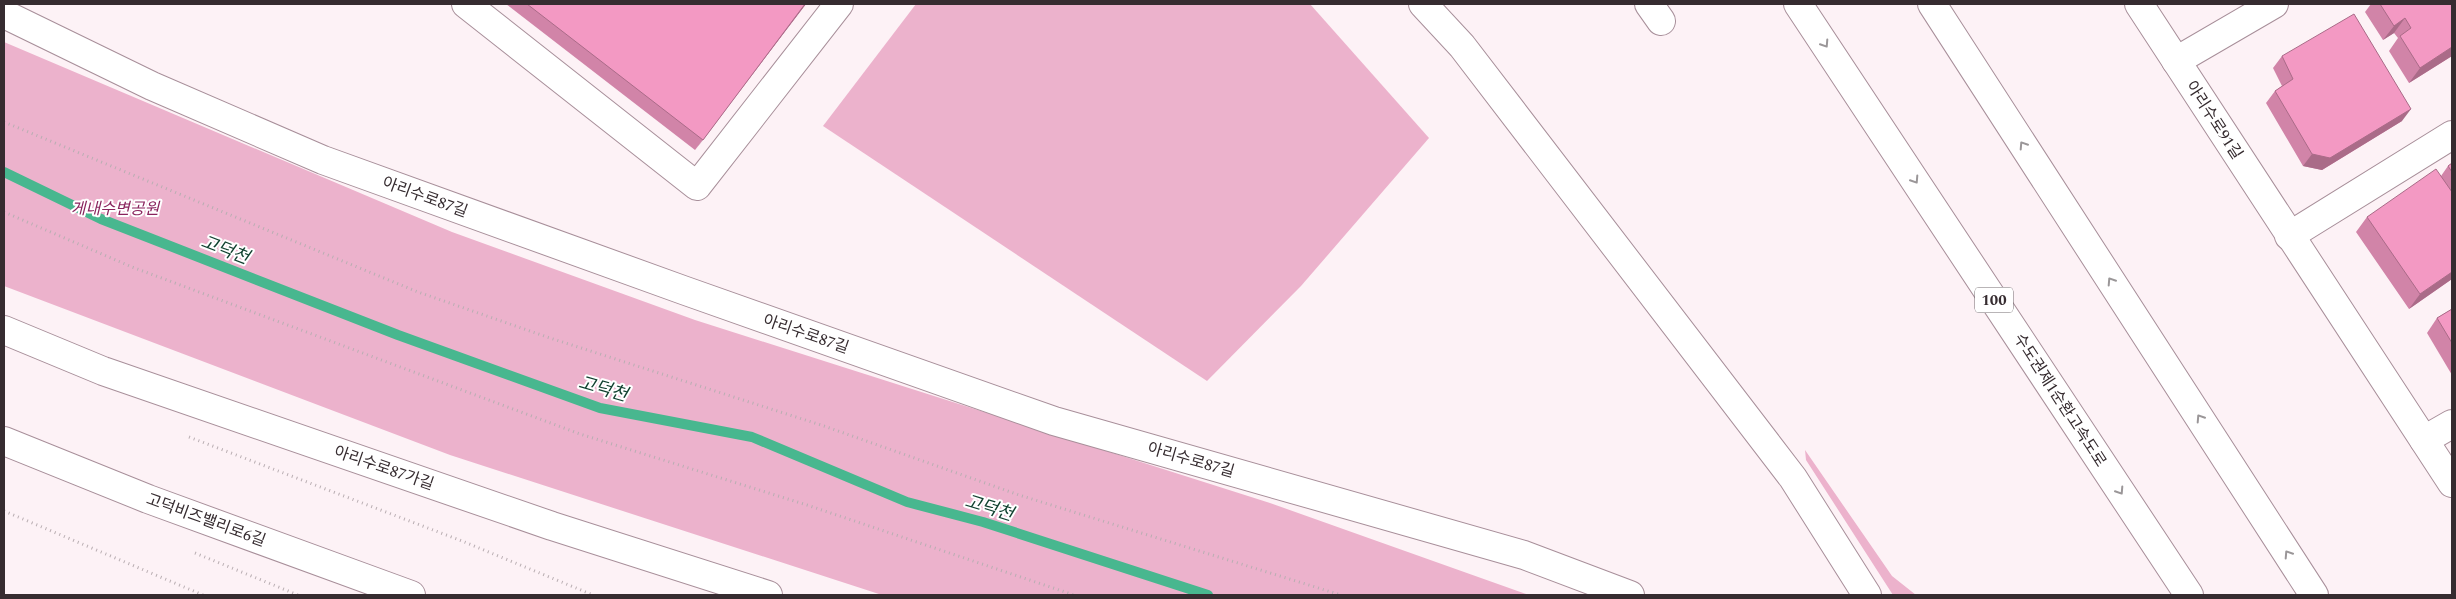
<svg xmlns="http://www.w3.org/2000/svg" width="2456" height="599" font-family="Spectral,'Noto Sans KR',serif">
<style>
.green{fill:#ecb2cc}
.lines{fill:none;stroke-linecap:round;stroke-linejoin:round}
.stream{stroke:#48b78f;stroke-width:10}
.minor-casing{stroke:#a88f9a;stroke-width:30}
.highway-casing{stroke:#a88f9a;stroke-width:30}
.path{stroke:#b9aeb2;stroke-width:3;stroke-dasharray:1 4;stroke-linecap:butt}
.minor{stroke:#fff;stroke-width:28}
.highway{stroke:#fff;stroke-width:28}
.wall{fill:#d184a8}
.shaded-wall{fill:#aa6b88}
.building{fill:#f399c3;stroke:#aa6b88}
.oneway{stroke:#9a9698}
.labels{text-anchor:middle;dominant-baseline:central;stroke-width:4;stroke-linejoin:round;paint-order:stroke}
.shield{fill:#fff;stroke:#726b6e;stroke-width:1}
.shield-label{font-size:15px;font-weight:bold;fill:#362c30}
.street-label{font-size:16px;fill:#362c30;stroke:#fff}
.park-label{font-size:16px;font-style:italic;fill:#89235d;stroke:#fff}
.water-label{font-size:18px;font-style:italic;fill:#0f3f2e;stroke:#fff}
</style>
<rect width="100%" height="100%" fill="#fdf2f6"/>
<!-- green -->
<g class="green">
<path d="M 916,4 L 1310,4 L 1429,138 L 1301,286 L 1207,381 L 823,126 Z"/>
<path d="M 4,42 L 452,232 L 695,320 L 1270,503 L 1529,595 L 882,595 L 450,455 L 4,286 Z"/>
<path d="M 1805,450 L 1892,576 L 1916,595 L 1893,595 L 1806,460 Z"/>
</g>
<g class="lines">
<!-- stream -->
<path class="stream" d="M 4,172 L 101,219 L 398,335 L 600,408 L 752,437 L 907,502 L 983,522 L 1208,595"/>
<!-- minor casing -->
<g class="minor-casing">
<g id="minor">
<path d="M 466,4 L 697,186 L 839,4"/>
<path d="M 1423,4 L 1462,46 L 1793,478 L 1867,595"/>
<path d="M 1649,4 L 1661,21"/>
<path d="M 2139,4 L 2452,483"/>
<path d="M 4,14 L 152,86 L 323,160 L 683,290 L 1054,421 L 1524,555 L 1630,595"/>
<path d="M 2176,61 L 2274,4"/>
<path d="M 2289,236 L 2452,135"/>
<path d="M 4,330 L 103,371 L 552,526 L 768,595"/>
<path d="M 2424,440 L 2452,424"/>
<path d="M 4,441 L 148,499 L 411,595"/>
</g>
</g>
<!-- highway casing -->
<g class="highway-casing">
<g id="highway">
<path d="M 1798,4 L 2189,595"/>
<path d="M 1932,4 L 2314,595"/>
</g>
</g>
<!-- path -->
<g class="path">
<path d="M 4,122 L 418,292 L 550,338 L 824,426 L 1019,495 L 1341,595"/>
<path d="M 4,212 L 132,267 L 580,434 L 807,505 L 1074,595"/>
<path d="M 189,437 L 462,541 L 593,595"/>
<path d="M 4,511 L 203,595"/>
<path d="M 195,553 L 298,595"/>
</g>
<!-- minor -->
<use href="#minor" class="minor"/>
<!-- highway -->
<use href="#highway" class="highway"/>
</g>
<!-- wall -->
<g class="wall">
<path d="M 506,4 L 806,4 L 695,150 Z"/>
<path d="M 2371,4 L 2452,4 L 2452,56 L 2409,83 L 2389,51 L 2398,38 L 2394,33 L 2383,40 L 2365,12 Z"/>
<path d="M 2282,56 L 2402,121 L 2322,170 L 2303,166 L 2266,103 L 2275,91 L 2282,86 L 2273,68 Z"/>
<path d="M 2452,163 L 2452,279 L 2409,309 L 2356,232 L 2367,217 L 2441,176 L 2448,166 Z"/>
<path d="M 2452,309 L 2452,375 L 2427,333 L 2437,318 Z"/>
</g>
<!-- shaded-wall -->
<g class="shaded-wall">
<path d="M 805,4 L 806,4 L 695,150 L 703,140 Z"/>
<path d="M 2405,18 L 2394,33 L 2383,40 L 2394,26 Z"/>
<path d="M 2452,47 L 2452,56 L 2409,83 L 2420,68 Z"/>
<path d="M 2411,109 L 2402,121 L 2322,170 L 2303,166 L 2312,154 Z"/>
<path d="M 2452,272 L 2452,279 L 2409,309 L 2420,294 Z"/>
</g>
<!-- building -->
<g class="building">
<path d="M 527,4 L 805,4 L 703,140 Z"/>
<path d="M 2380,4 L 2452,4 L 2452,47 L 2420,68 L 2400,36 L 2411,28 L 2405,18 L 2394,26 Z"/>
<path d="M 2354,14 L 2411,109 L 2330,158 L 2312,154 L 2275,91 L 2293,79 L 2282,56 Z"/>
<path d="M 2452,163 L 2452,172 L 2448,166 Z"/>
<path d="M 2436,169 L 2452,192 L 2452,272 L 2420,294 L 2367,217 Z"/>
<path d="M 2452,309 L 2452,343 L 2437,318 Z"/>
</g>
<!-- one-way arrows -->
<defs><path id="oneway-chevron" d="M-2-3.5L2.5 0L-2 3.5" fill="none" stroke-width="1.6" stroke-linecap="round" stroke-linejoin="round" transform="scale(1.25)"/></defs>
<g class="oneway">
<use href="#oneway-chevron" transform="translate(1825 44) rotate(57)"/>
<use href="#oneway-chevron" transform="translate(2023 145) rotate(-123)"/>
<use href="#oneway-chevron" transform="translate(1915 180) rotate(57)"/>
<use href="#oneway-chevron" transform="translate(2111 281) rotate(-123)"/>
<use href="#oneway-chevron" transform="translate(2200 418) rotate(-123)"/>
<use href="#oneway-chevron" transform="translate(2120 491) rotate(57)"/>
<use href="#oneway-chevron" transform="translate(2288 554) rotate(-123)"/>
</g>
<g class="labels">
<!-- shield labels -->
<rect class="shield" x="1975" y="287.5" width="38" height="25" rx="4"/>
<g class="shield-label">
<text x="1994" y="300">100</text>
</g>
<!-- street labels -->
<g class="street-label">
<text transform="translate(2214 120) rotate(57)">아리수로91길</text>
<text transform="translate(425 197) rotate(20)">아리수로87길</text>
<text transform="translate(806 334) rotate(19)">아리수로87길</text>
<text transform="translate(2060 400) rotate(57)">수도권제1순환고속도로</text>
<text transform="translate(1191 460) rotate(16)">아리수로87길</text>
<text transform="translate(384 468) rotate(19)">아리수로87가길</text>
<text transform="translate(206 520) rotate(20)">고덕비즈밸리로6길</text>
</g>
<!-- park labels -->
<g class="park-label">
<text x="115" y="209">게내수변공원</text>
</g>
<!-- water labels -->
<g class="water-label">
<text transform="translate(225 250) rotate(21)">고덕천</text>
<text transform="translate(603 389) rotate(16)">고덕천</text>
<text transform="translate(989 508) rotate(17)">고덕천</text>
</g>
</g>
<!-- border -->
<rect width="2456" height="599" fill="none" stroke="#362c30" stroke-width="10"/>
</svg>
